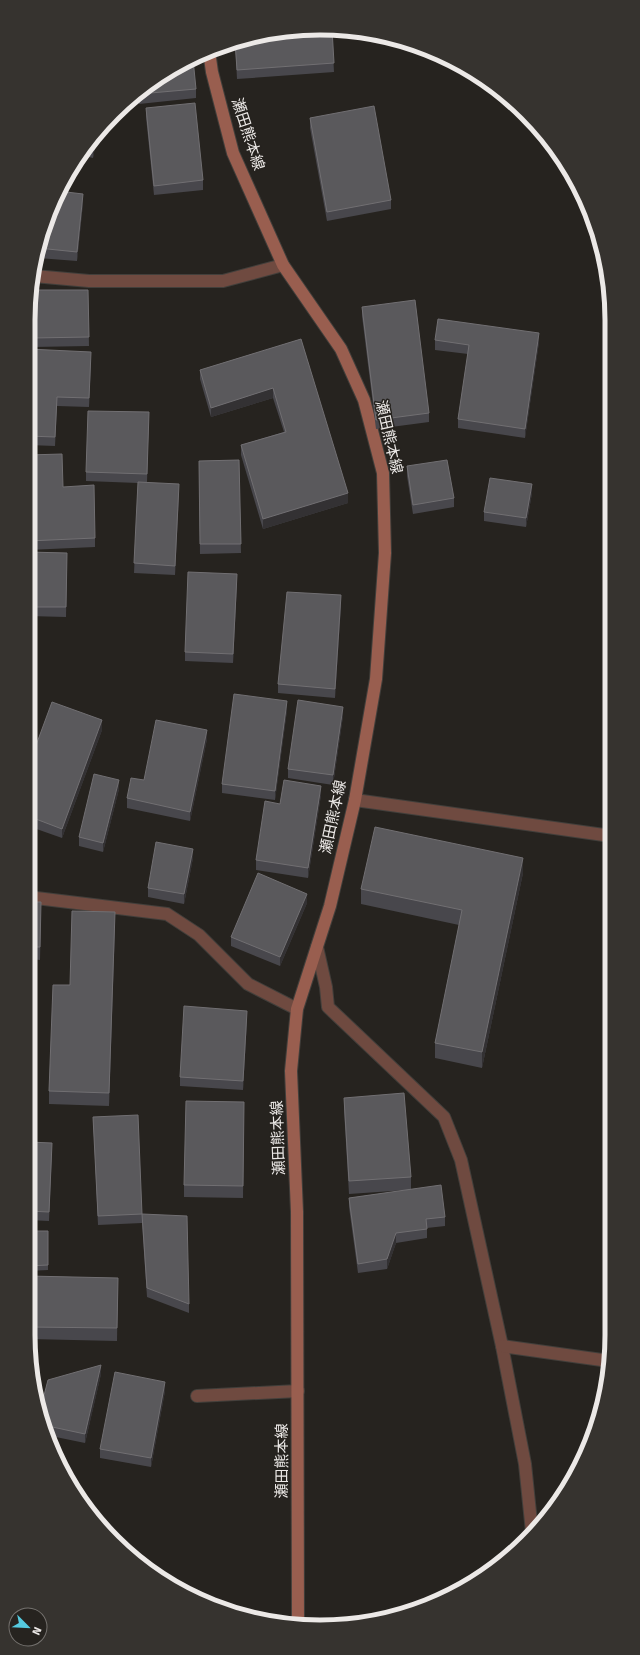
<svg xmlns="http://www.w3.org/2000/svg" width="640" height="1655" font-family="Signika,'Noto Sans JP',sans-serif">
<style>
.lines{fill:none;stroke-linecap:round;stroke-linejoin:round}
.street-casing{stroke:#423f3b;stroke-width:14}
.secondary-casing{stroke:#423f3b;stroke-width:14}
.street{stroke:#6f4a40;stroke-width:12}
.secondary{stroke:#995e4f;stroke-width:12}
.wall{fill:#48474c}
.shaded-wall{fill:#333133}
.building{fill:#5a595c;stroke:#716f72}
.labels{text-anchor:middle;dominant-baseline:central;stroke-width:3;stroke-linejoin:round;paint-order:stroke}
.street-label{font-size:15px;fill:#ece9e7;stroke:#26231f}
.rim{fill:none;stroke:#ece9e7;stroke-width:5}
</style>
<rect width="100%" height="100%" fill="#26231f"/>
<g class="lines">
<!-- street casing -->
<g class="street-casing">
<g id="street">
<path d="M 34,276 L 89,281 L 223,281 L 283,265"/>
<path d="M 355,800 L 611,836"/>
<path d="M 28,897 L 167,914 L 199,935 L 248,984 L 297,1009"/>
<path d="M 317,947 L 326,987 L 328,1007 L 444,1117 L 461,1160 L 502,1346 L 525,1464 L 532,1532"/>
<path d="M 502,1346 L 609,1361"/>
<path d="M 197,1396 L 298,1391"/>
</g>
</g>
<!-- secondary casing -->
<g class="secondary-casing">
<path id="secondary" d="M 209,51 L 212,72 L 233,153 L 283,265 L 341,349 L 364,400 L 383,473 L 385,553 L 376,679 L 355,800 L 330,906 L 297,1009 L 291,1071 L 297,1212 L 298,1624"/>
</g>
<!-- street -->
<use href="#street" class="street"/>
<!-- secondary -->
<use href="#secondary" class="secondary"/>
</g>
<!-- wall -->
<g class="wall">
<path d="M 339,29 L 354,31 L 332,33 L 334,72 L 237,79 L 235,41 L 282,30 Z"/>
<path d="M 174,67 L 196,89 L 196,98 L 139,104 L 138,93 Z"/>
<path d="M 146,108 L 203,180 L 203,190 L 154,195 L 146,117 Z"/>
<path d="M 310,118 L 391,200 L 391,209 L 327,221 L 310,128 Z"/>
<path d="M 98,132 L 93,158 L 80,155 L 88,142 Z"/>
<path d="M 83,203 L 77,261 L 38,258 L 38,248 Z"/>
<path d="M 33,290 L 88,290 L 89,346 L 33,347 Z"/>
<path d="M 362,307 L 429,413 L 429,422 L 376,429 L 362,316 Z"/>
<path d="M 301,339 L 348,503 L 263,529 L 241,455 L 241,445 L 284,432 L 273,398 L 211,417 L 200,379 L 200,370 Z"/>
<path d="M 435,340 L 539,342 L 525,438 L 458,428 L 458,419 L 468,354 L 435,350 Z"/>
<path d="M 28,349 L 91,361 L 89,407 L 57,406 L 55,446 L 28,445 Z"/>
<path d="M 149,412 L 147,482 L 179,493 L 175,575 L 134,573 L 138,483 L 86,481 L 86,472 Z"/>
<path d="M 28,455 L 63,487 L 95,538 L 95,547 L 28,550 Z"/>
<path d="M 239,460 L 241,553 L 200,554 L 199,461 Z"/>
<path d="M 407,466 L 454,498 L 454,507 L 413,514 L 407,476 Z"/>
<path d="M 532,493 L 526,527 L 484,521 L 484,512 Z"/>
<path d="M 28,552 L 67,553 L 66,617 L 28,616 Z"/>
<path d="M 237,583 L 233,663 L 185,661 L 185,652 Z"/>
<path d="M 341,605 L 335,698 L 278,693 L 278,684 Z"/>
<path d="M 287,710 L 275,800 L 222,793 L 222,784 Z"/>
<path d="M 343,716 L 333,785 L 288,778 L 288,769 Z"/>
<path d="M 102,730 L 62,838 L 28,826 L 28,767 Z"/>
<path d="M 207,739 L 190,821 L 127,808 L 127,798 L 144,780 Z"/>
<path d="M 119,789 L 103,852 L 79,846 L 79,837 Z"/>
<path d="M 321,795 L 308,878 L 256,870 L 256,860 L 280,804 Z"/>
<path d="M 193,858 L 184,904 L 148,897 L 148,888 Z"/>
<path d="M 523,873 L 482,1068 L 435,1058 L 435,1043 L 459,925 L 361,904 L 361,889 Z"/>
<path d="M 28,902 L 41,915 L 40,960 L 31,959 L 30,990 L 28,990 Z"/>
<path d="M 307,903 L 280,966 L 231,946 L 231,937 Z"/>
<path d="M 115,925 L 109,1106 L 49,1104 L 49,1091 L 70,985 Z"/>
<path d="M 247,1020 L 243,1090 L 180,1086 L 180,1077 Z"/>
<path d="M 344,1098 L 411,1177 L 411,1189 L 445,1217 L 445,1226 L 427,1228 L 427,1238 L 396,1243 L 387,1269 L 358,1273 L 349,1207 L 349,1198 L 407,1190 L 349,1194 L 344,1110 Z"/>
<path d="M 244,1102 L 243,1198 L 184,1197 L 184,1185 Z"/>
<path d="M 93,1117 L 142,1214 L 142,1223 L 98,1225 Z"/>
<path d="M 28,1142 L 52,1152 L 49,1221 L 28,1220 Z"/>
<path d="M 142,1214 L 189,1304 L 189,1313 L 147,1297 L 142,1223 Z"/>
<path d="M 28,1231 L 48,1231 L 48,1270 L 28,1271 Z"/>
<path d="M 28,1276 L 118,1278 L 117,1341 L 29,1339 L 28,1335 Z"/>
<path d="M 101,1374 L 85,1443 L 46,1435 L 44,1429 L 40,1411 Z"/>
<path d="M 165,1391 L 151,1467 L 100,1458 L 100,1449 Z"/>
</g>
<!-- shaded-wall -->
<g class="shaded-wall">
<path d="M 98,132 L 93,158 L 93,148 L 95,135 Z"/>
<path d="M 83,194 L 83,203 L 77,261 L 77,252 Z"/>
<path d="M 539,333 L 539,342 L 525,438 L 525,429 Z"/>
<path d="M 91,352 L 91,361 L 89,407 L 89,398 Z"/>
<path d="M 273,388 L 273,398 L 211,417 L 211,408 Z"/>
<path d="M 179,484 L 179,493 L 175,575 L 175,566 Z"/>
<path d="M 532,484 L 532,493 L 526,527 L 526,518 Z"/>
<path d="M 348,493 L 348,503 L 263,529 L 263,519 Z"/>
<path d="M 237,574 L 237,583 L 233,663 L 233,654 Z"/>
<path d="M 341,595 L 341,605 L 335,698 L 335,689 Z"/>
<path d="M 287,701 L 287,710 L 275,800 L 275,791 Z"/>
<path d="M 343,707 L 343,716 L 333,785 L 333,775 Z"/>
<path d="M 102,720 L 102,730 L 62,838 L 62,829 Z"/>
<path d="M 207,730 L 207,739 L 190,821 L 190,812 Z"/>
<path d="M 119,780 L 119,789 L 103,852 L 103,843 Z"/>
<path d="M 321,786 L 321,795 L 308,878 L 308,868 Z"/>
<path d="M 193,849 L 193,858 L 184,904 L 184,894 Z"/>
<path d="M 523,858 L 523,873 L 482,1068 L 482,1052 Z"/>
<path d="M 307,894 L 307,903 L 280,966 L 280,957 Z"/>
<path d="M 115,912 L 115,925 L 109,1106 L 109,1093 Z"/>
<path d="M 247,1011 L 247,1020 L 243,1090 L 243,1081 Z"/>
<path d="M 396,1233 L 396,1243 L 387,1269 L 387,1259 Z"/>
<path d="M 101,1365 L 101,1374 L 85,1443 L 85,1434 Z"/>
<path d="M 165,1382 L 165,1391 L 151,1467 L 151,1458 Z"/>
</g>
<!-- building -->
<g class="building">
<path d="M 332,29 L 334,63 L 237,70 L 235,41 L 282,30 Z"/>
<path d="M 193,59 L 196,89 L 139,94 L 139,92 L 174,67 Z"/>
<path d="M 195,103 L 203,180 L 154,186 L 146,108 Z"/>
<path d="M 374,106 L 391,200 L 327,212 L 310,118 Z"/>
<path d="M 95,135 L 93,148 L 85,147 L 88,142 Z"/>
<path d="M 58,191 L 83,194 L 77,252 L 38,248 L 39,242 Z"/>
<path d="M 33,290 L 88,290 L 89,337 L 33,338 Z"/>
<path d="M 415,300 L 429,413 L 376,420 L 362,307 Z"/>
<path d="M 438,319 L 539,333 L 525,429 L 458,419 L 469,345 L 435,340 Z"/>
<path d="M 301,339 L 348,493 L 263,519 L 241,445 L 286,432 L 273,388 L 211,408 L 200,370 Z"/>
<path d="M 28,349 L 91,352 L 89,398 L 57,397 L 55,437 L 28,436 Z"/>
<path d="M 88,411 L 149,412 L 147,474 L 86,472 Z"/>
<path d="M 62,454 L 63,487 L 94,485 L 95,538 L 28,541 L 28,455 Z"/>
<path d="M 239,460 L 241,544 L 200,544 L 199,461 Z"/>
<path d="M 447,460 L 454,498 L 413,505 L 407,466 Z"/>
<path d="M 490,478 L 532,484 L 526,518 L 484,512 Z"/>
<path d="M 138,482 L 179,484 L 175,566 L 134,563 Z"/>
<path d="M 28,552 L 67,553 L 66,607 L 28,607 Z"/>
<path d="M 188,572 L 237,574 L 233,654 L 185,652 Z"/>
<path d="M 287,592 L 341,595 L 335,689 L 278,684 Z"/>
<path d="M 234,694 L 287,701 L 275,791 L 222,784 Z"/>
<path d="M 298,700 L 343,707 L 333,775 L 288,769 Z"/>
<path d="M 52,702 L 102,720 L 62,829 L 28,816 L 28,767 Z"/>
<path d="M 156,720 L 207,730 L 190,812 L 127,798 L 131,778 L 144,780 Z"/>
<path d="M 94,774 L 119,780 L 103,843 L 79,837 Z"/>
<path d="M 284,780 L 321,786 L 308,868 L 256,860 L 265,801 L 280,804 Z"/>
<path d="M 375,827 L 523,858 L 482,1052 L 435,1043 L 462,910 L 361,889 Z"/>
<path d="M 156,842 L 193,849 L 184,894 L 148,888 Z"/>
<path d="M 258,873 L 307,894 L 280,957 L 231,937 Z"/>
<path d="M 28,902 L 41,902 L 40,947 L 31,947 L 30,978 L 28,978 Z"/>
<path d="M 72,911 L 115,912 L 109,1093 L 49,1091 L 53,985 L 70,985 Z"/>
<path d="M 184,1006 L 247,1011 L 243,1081 L 180,1077 Z"/>
<path d="M 404,1093 L 411,1177 L 349,1181 L 344,1098 Z"/>
<path d="M 186,1101 L 244,1102 L 243,1186 L 184,1185 Z"/>
<path d="M 138,1115 L 142,1214 L 98,1216 L 93,1117 Z"/>
<path d="M 28,1142 L 52,1143 L 49,1212 L 28,1211 Z"/>
<path d="M 441,1185 L 445,1217 L 426,1219 L 427,1229 L 396,1233 L 387,1259 L 358,1264 L 349,1198 Z"/>
<path d="M 142,1214 L 187,1216 L 189,1304 L 147,1288 Z"/>
<path d="M 28,1231 L 48,1231 L 48,1265 L 28,1266 Z"/>
<path d="M 28,1276 L 118,1278 L 117,1328 L 28,1327 Z"/>
<path d="M 101,1365 L 85,1434 L 43,1425 L 40,1411 L 48,1380 Z"/>
<path d="M 115,1372 L 165,1382 L 151,1458 L 100,1449 Z"/>
</g>
<g class="labels">
<!-- street labels -->
<g class="street-label">
<text transform="translate(248 134) rotate(72)">瀬田熊本線</text>
<text transform="translate(389 437) rotate(77)">瀬田熊本線</text>
<text transform="translate(333 817) rotate(-78)">瀬田熊本線</text>
<text transform="translate(278 1138) rotate(-92)">瀬田熊本線</text>
<text transform="translate(282 1461) rotate(-90)">瀬田熊本線</text>
</g>
</g>
<!-- crop -->
<path d="M0 0H640V1655H0ZM320 35H320A285 285 0 0 1 605 320V1335A285 285 0 0 1 320 1620H320A285 285 0 0 1 35 1335V320A285 285 0 0 1 320 35Z" fill="#36332f" fill-rule="evenodd"/>
<path class="rim" d="M320 35H320A285 285 0 0 1 605 320V1335A285 285 0 0 1 320 1620H320A285 285 0 0 1 35 1335V320A285 285 0 0 1 320 35Z"/>
<!-- north arrow -->
<g transform="translate(28 1627) rotate(114)"><circle r="19" fill="#26231f" stroke="#75726f"/>
<path d="M0-3L7 15L0 10L-7 15Z" fill="#55cadf"/>
<text y="-6" font-size="11" font-weight="bold" text-anchor="middle" fill="#ece9e7">N</text>
</g>
</svg>
